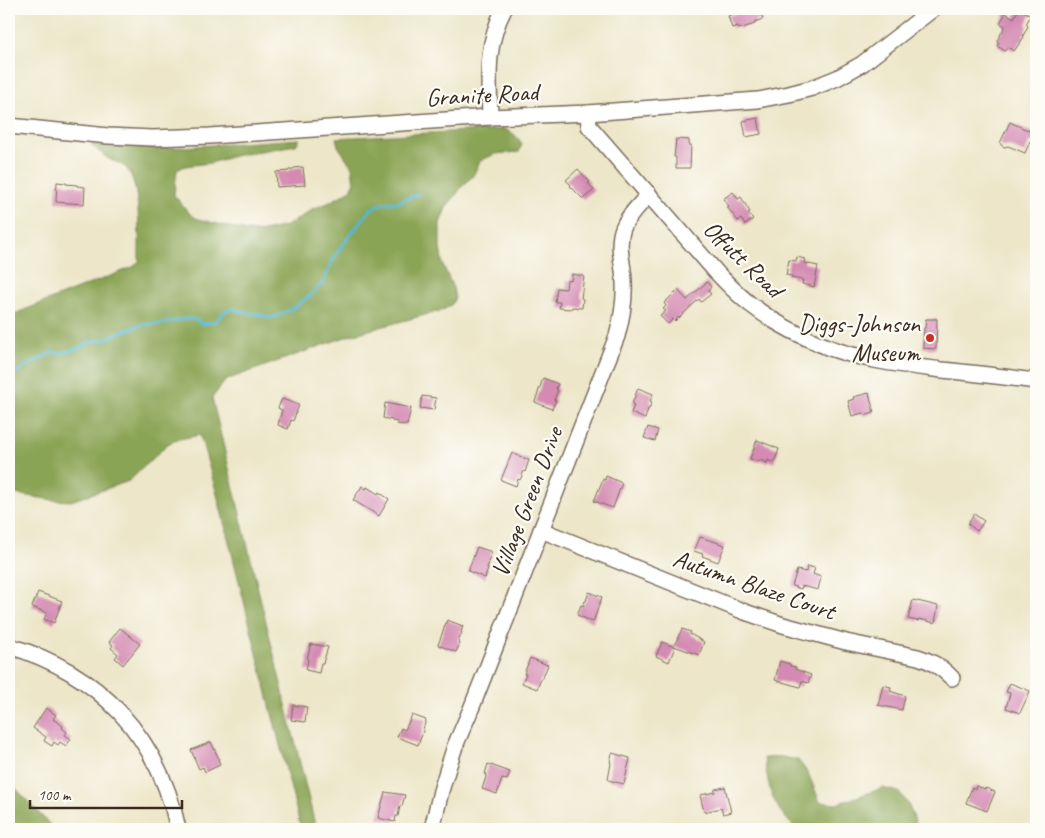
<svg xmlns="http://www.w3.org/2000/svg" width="1045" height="838" font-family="Caveat,sans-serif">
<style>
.forest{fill:#8aa455;stroke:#62673a}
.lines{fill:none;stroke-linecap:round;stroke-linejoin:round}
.stream{stroke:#51b7cf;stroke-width:3}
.building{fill:#d48ab2}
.minor-casing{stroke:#796c5a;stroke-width:18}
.minor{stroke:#fff;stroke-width:15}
.poi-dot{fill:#c8321e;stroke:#fdfcf7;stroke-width:2}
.labels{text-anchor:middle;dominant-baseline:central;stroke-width:4.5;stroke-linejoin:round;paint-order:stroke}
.street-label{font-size:25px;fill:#3b2a1e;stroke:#fdfcf7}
.poi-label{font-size:25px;fill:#3b2a1e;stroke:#fdfcf7;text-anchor:end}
</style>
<rect width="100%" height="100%" fill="#fdfcf7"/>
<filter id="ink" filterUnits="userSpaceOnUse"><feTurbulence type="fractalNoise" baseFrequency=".02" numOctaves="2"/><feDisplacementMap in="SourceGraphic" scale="10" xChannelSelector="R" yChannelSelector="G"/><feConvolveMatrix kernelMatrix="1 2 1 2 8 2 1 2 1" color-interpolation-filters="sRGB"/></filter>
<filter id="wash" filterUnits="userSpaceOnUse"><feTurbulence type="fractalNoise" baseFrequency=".0096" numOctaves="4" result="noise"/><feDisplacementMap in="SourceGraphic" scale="20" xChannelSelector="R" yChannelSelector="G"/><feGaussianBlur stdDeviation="1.12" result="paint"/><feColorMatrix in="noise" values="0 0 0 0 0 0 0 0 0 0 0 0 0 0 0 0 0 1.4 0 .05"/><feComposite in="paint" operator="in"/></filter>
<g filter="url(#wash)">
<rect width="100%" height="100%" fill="#ede6c9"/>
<!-- forest -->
<g class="forest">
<path d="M 504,129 C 513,132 517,136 522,144 L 519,152 L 495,154 L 480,161 L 473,176 L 461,188 L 446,208 L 440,223 L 440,248 L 443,265 L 453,288 L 455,298 L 451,305 L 443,310 L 351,335 L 226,380 L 212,398 L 316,829 L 301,829 L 218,498 L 200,435 L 175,440 L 168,444 L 129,481 L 71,501 L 53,500 L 9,493 L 9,318 L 14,314 L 133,267 L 139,262 C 139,241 141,181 126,168 C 121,163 114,162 109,159 C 102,155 97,149 91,144 L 168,148 L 300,139 L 296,145 L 238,155 L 210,163 L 185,166 L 177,170 L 174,195 L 191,215 L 198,219 L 238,229 L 254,232 L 263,231 L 286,226 L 301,217 L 312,209 L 328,203 L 351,190 L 354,184 L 352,167 L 338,146 L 336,138 Z"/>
<path d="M 782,757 L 798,760 L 808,773 L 820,802 L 836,804 L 883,788 L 899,792 L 908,804 L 914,818 L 916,829 L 797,829 C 772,807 769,790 764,758 Z"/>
<path d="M 9,781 L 54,829 L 9,829 Z"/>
</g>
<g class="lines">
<!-- stream -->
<path class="stream" d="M 9,378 L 26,366 L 52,352 L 60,353 L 69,351 L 81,347 L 89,342 L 106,339 L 117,333 L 145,324 L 158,324 L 186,319 L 195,319 L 202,324 L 215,322 L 225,311 L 234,309 L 245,312 L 261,315 L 269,318 L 277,316 L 295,307 L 311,295 L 323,283 L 331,264 L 339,250 L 364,217 L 372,208 L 384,203 L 399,202 L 418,194"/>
</g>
<g id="blocks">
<!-- building -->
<g class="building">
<path d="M 748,9 L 759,9 L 763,19 L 754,22 L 755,24 L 739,29 L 738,26 L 732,28 L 728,16 Z"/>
<path d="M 1019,9 L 1031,15 L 1026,24 L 1028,26 L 1023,36 L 1024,37 L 1014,51 L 1007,47 L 1005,51 L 997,46 L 999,43 L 997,41 L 1005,26 L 1000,23 L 1006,13 L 1014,18 Z"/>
<path d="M 758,118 L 761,134 L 746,137 L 743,121 Z"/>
<path d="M 1010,122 L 1036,134 L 1036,143 L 1030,141 L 1025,153 L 1008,146 L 1005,147 L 1002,146 L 1000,143 Z"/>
<path d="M 676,139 L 689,140 L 689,145 L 691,145 L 690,168 L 676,168 L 676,157 L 674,157 Z"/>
<path d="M 303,167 L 305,185 L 277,187 L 276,172 L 289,171 L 289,170 L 293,169 L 294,168 Z"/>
<path d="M 578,169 L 590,182 L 588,183 L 594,190 L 583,199 L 570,186 L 571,185 L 566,180 Z"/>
<path d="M 57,182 L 66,183 L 66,184 L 77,185 L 77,186 L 85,187 L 84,204 L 56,202 Z"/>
<path d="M 733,192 L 738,199 L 741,197 L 750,212 L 748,213 L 753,219 L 745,225 L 741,219 L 738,221 L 727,207 L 729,206 L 723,199 Z"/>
<path d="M 797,257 L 805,259 L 804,263 L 818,266 L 814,287 L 802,284 L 803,280 L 792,278 L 792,276 L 786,275 L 789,260 L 796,261 Z"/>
<path d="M 572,274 L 584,276 L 581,298 L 583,299 L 582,308 L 572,307 L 571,309 L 559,308 L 560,302 L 555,302 L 557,288 L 566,289 L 567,280 L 571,281 Z"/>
<path d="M 707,282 L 711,287 L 708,291 L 711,294 L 701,302 L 699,299 L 679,318 L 679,317 L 675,321 L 673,319 L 668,324 L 660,316 L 666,311 L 663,309 L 666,306 L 664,303 L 678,290 L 687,300 Z"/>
<path d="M 926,319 L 937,319 L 936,349 L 923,348 L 924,328 L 925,328 Z"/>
<path d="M 543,378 L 558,384 L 556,389 L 558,390 L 554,400 L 556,400 L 552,409 L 535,402 Z"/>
<path d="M 638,388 L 653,394 L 650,401 L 652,402 L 649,409 L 648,409 L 645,419 L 631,413 L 634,405 L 632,404 Z"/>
<path d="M 869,393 L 874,413 L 864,416 L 863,413 L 852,416 L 848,401 L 854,399 L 853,397 Z"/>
<path d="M 422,396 L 436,398 L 434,410 L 420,408 Z"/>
<path d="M 282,399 L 299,405 L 293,421 L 291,420 L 288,429 L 278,425 L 282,410 L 278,408 Z"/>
<path d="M 385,403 L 411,408 L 407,425 L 397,424 L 398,422 L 392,421 L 392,420 L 383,418 Z"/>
<path d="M 648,427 L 658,430 L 655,441 L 644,438 Z"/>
<path d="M 757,440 L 779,449 L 774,463 L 768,460 L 767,463 L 760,460 L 759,462 L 750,459 Z"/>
<path d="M 512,453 L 529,460 L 525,472 L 524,471 L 520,480 L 518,479 L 516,486 L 501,480 Z"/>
<path d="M 606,476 L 622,483 L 613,508 L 594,501 L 603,479 L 605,480 Z"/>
<path d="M 362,486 L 366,489 L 367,487 L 378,494 L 379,492 L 389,499 L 379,516 L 353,500 Z"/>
<path d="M 974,514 L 984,521 L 977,531 L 968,524 L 970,521 L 969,521 Z"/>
<path d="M 700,537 L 725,545 L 718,562 L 702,556 L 703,554 L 694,551 Z"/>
<path d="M 477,547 L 492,552 L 488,562 L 489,562 L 487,568 L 488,569 L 485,578 L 468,571 Z"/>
<path d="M 807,566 L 815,568 L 813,574 L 821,577 L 818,590 L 802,586 L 801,589 L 792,586 L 797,570 L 806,572 Z"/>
<path d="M 38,592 L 62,601 L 54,623 L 44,619 L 47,613 L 32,607 Z"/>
<path d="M 589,592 L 602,597 L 593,622 L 577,615 L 581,605 L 583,606 L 585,601 L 586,601 Z"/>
<path d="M 913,600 L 938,606 L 935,623 L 919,619 L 918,621 L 908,619 Z"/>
<path d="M 447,620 L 463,626 L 461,632 L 462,632 L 458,642 L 460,643 L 456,652 L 438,645 Z"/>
<path d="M 120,628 L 140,644 L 123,665 L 115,658 L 118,654 L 111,648 L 113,645 L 109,642 Z"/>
<path d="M 682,629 L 691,632 L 690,634 L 704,642 L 699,655 L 674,646 Z"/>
<path d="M 662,642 L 675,647 L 669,662 L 656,656 Z"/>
<path d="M 311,644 L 328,647 L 323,663 L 321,663 L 319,673 L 306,670 L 308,660 L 307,659 Z"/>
<path d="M 530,658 L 548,665 L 542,679 L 541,679 L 537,689 L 522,683 L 526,674 L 524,674 Z"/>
<path d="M 780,661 L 790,664 L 790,666 L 796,667 L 795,669 L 811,675 L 808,683 L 802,681 L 800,687 L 775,680 Z"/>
<path d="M 1010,683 L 1030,691 L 1020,713 L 1006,708 L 1010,693 L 1006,692 Z"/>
<path d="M 883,685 L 891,687 L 890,691 L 905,696 L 902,710 L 878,705 Z"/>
<path d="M 293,705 L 307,707 L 305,722 L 291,720 Z"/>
<path d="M 46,708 L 56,715 L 53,719 L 63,726 L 62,728 L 67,732 L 65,735 L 71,739 L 66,746 L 60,742 L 58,745 L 54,742 L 52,746 L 44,741 L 46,737 L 33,728 Z"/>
<path d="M 412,715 L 426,720 L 423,729 L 424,729 L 418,745 L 397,737 L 401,728 L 405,730 Z"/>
<path d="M 211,742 L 219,759 L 218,759 L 220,765 L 205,772 L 203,767 L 199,769 L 191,750 Z"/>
<path d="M 612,753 L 630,758 L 624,784 L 608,780 L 611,763 L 610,762 Z"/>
<path d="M 488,764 L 510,772 L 507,780 L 502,779 L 497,794 L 482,789 L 487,774 L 485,774 Z"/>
<path d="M 976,786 L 985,789 L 986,788 L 995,792 L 987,811 L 966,803 L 972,787 L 975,789 Z"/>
<path d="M 725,787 L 731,812 L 723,814 L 721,808 L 704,812 L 700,795 L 715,792 L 715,789 Z"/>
<path d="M 385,792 L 405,795 L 402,806 L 400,806 L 398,816 L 396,816 L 395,822 L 378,818 Z"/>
</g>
</g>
</g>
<g filter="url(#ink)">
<use href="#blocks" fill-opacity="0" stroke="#796c5a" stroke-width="1"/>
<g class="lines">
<!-- minor casing -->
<g class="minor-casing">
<g id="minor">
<path d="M 588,113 L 589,126 L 717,273 C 728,284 738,295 750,304 C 774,323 802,337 830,348 C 866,361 904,365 942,370 C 973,373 1005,377 1036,381"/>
<path d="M 490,117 C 489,77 485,46 504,9"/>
<path d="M 9,126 L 108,136 L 152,138 L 210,136 L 490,117 L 588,113 L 758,100 L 789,94 L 812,88 L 837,78 L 862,64 L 933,9"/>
<path d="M 541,530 L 745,612 L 783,625 L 846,642 L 918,657 C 933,662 941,667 952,678"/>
<path d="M 9,646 C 99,672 159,737 178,829"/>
<path d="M 432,829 L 441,791 L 448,768 L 455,746 L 471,709 L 617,336 C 622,318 625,301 624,282 C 624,265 616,246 623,228 C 628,215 640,205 649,194"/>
</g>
</g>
<!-- minor -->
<use href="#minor" class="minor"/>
</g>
</g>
<!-- markers -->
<circle class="poi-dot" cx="930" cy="338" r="5"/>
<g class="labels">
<!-- street labels -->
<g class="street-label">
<text transform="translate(482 95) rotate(-3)">Granite Road</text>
<text transform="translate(743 259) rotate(44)">Offutt Road</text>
<text transform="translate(527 502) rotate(-69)">Village Green Drive</text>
<text transform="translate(754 585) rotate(19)">Autumn Blaze Court</text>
</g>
<!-- poi labels -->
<g class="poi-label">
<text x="920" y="324">Diggs-Johnson<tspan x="920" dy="29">Museum</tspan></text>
</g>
</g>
<!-- margin -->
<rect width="1045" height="838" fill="none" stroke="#fdfcf7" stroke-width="30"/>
<!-- scale -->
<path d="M30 800v8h152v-8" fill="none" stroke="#3b2a1e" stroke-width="2.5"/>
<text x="38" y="800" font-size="15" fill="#3b2a1e" stroke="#fdfcf7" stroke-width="4" paint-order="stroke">100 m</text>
</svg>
